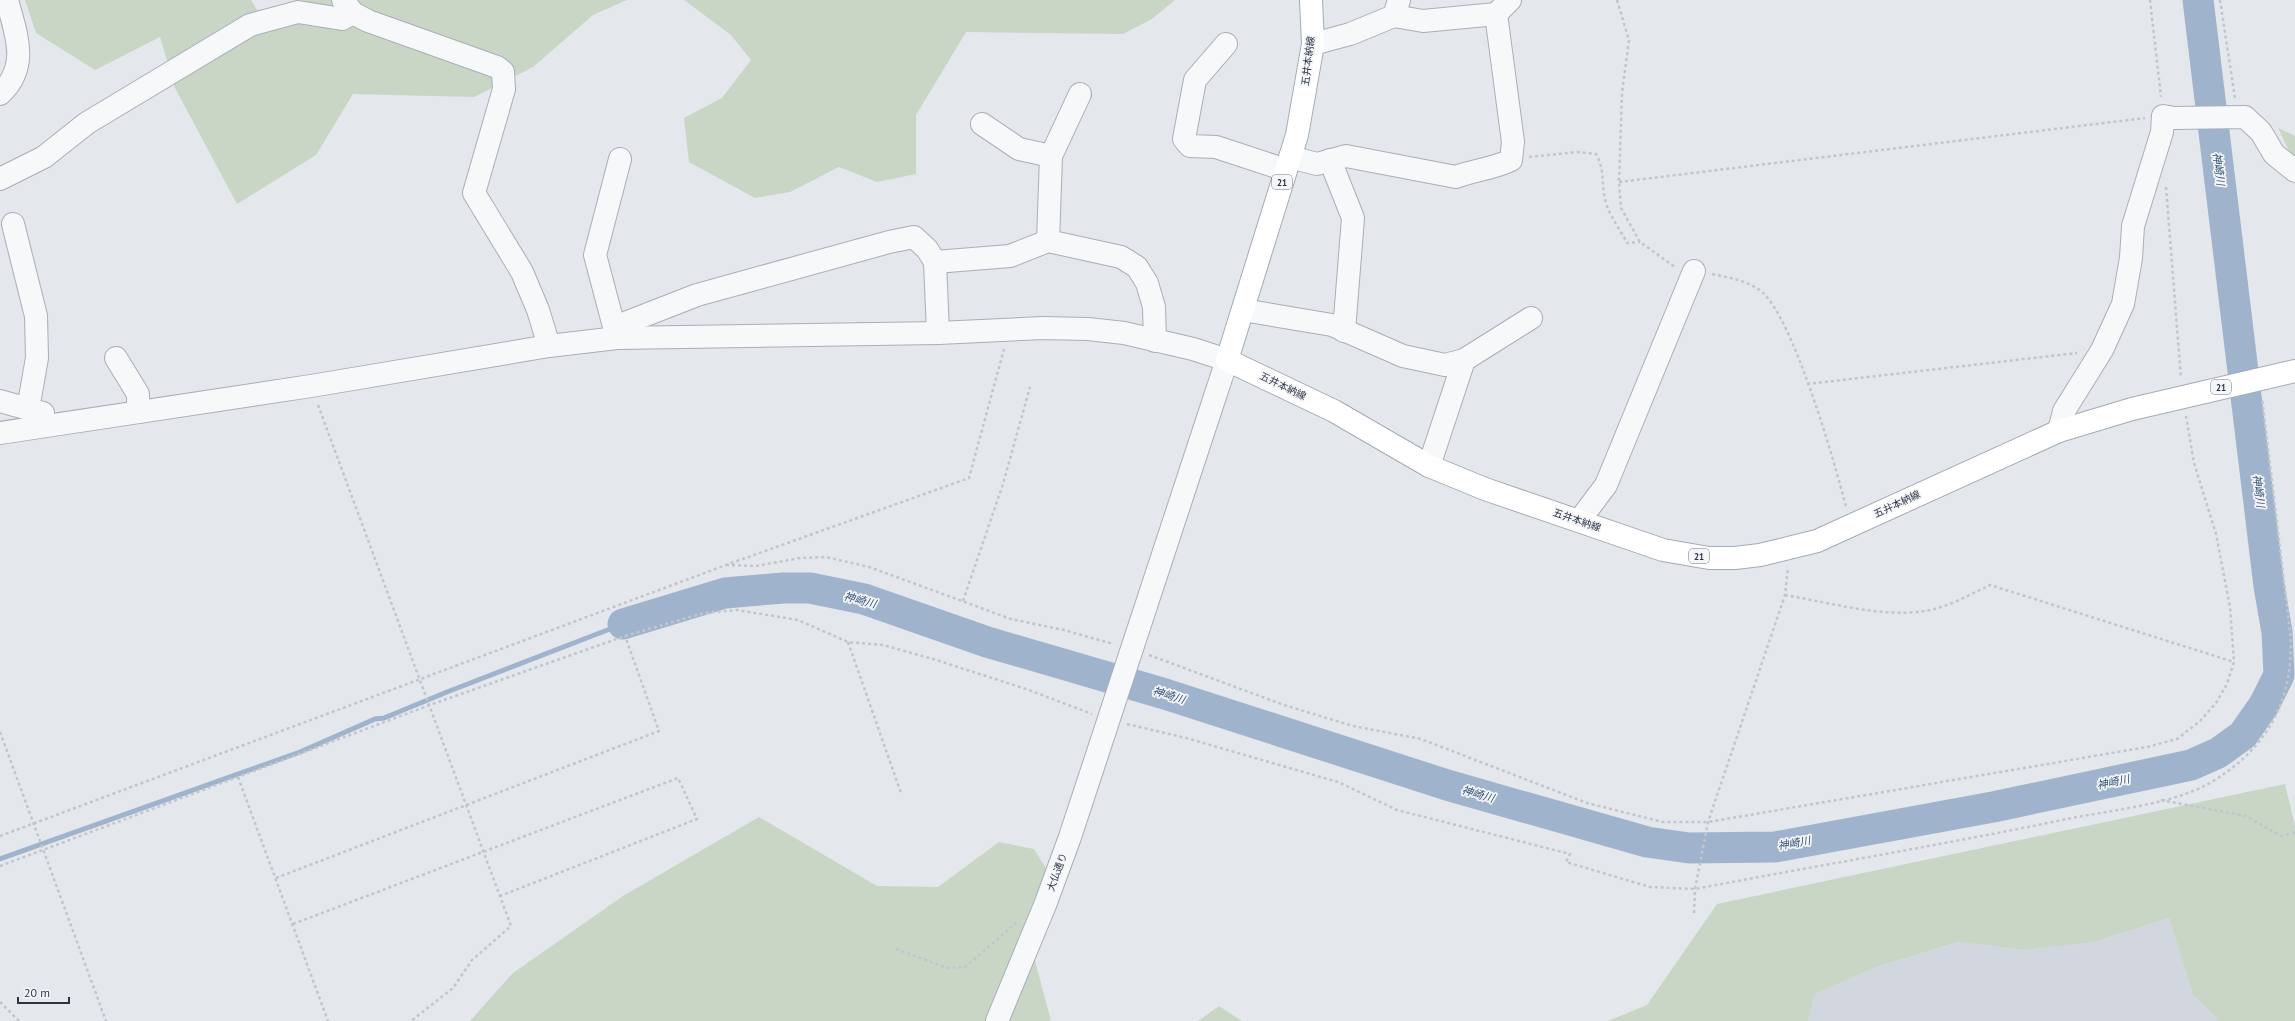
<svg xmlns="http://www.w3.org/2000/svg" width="2295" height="1021" font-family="'PT Sans','Noto Sans JP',sans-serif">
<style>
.built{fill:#d2d6de}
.green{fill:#c9d6c5}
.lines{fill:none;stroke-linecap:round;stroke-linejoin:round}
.stream{stroke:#9fb4cc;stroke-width:5}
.river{stroke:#9fb4cc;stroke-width:31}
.minor-casing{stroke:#a9aeb7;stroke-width:24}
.major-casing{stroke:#a3abb8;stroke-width:24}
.path{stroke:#c2c5cb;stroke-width:2.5;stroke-dasharray:3 3;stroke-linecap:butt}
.minor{stroke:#f7f8fa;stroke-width:22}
.major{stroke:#fff;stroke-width:22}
.labels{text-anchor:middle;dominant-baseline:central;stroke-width:3.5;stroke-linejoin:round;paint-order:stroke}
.shield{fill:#f4f6f9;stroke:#676e7b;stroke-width:1}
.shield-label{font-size:9px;font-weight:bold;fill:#2b3445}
.street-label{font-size:10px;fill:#2b3445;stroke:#f4f6f9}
.water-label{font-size:11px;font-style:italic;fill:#34527a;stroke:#f4f6f9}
</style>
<rect width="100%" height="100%" fill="#e4e7ec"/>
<!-- built -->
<path class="built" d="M 2169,918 L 2193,995 L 2219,1021 L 1808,1021 L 1813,994 L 1876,967 L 1960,942 L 2026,950 L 2094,942 Z"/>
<!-- green -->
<g class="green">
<path d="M 25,0 L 251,0 L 257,10 L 298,7 L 302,0 L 627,0 L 593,15 L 533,67 L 474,97 L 353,94 L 316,155 L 237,204 L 175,88 L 160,37 L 95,70 L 36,33 Z"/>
<path d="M 684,0 L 1175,0 L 1152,19 L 1123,34 L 966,32 L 916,115 L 916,174 L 877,182 L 839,167 L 790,192 L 755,198 L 689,162 L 684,118 L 722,98 L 751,60 L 731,35 Z"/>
<path d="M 2278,128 L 2295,136 L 2295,158 L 2289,151 Z"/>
<path d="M 2285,784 L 2295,826 L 2295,1021 L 2219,1021 L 2193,995 L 2169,918 L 2094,942 L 2026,950 L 1959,942 L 1876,967 L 1814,994 L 1808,1021 L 1608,1021 L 1647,1005 L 1717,904 Z"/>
<path d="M 759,817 L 877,886 L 938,887 L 999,842 L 1034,849 L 1050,875 L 1030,942 L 1051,1021 L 470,1021 L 513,973 L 623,896 Z"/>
<path d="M 1219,1006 L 1242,1021 L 1198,1021 Z"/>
</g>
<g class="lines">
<!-- stream -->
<path class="stream" d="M 0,859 L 300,752 L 375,719 L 384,718 L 447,692 L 623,624"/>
<!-- river -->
<path class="river" d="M 623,624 L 725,593 L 783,588 L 810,588 L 864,599 L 987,642 L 1165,694 L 1447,785 L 1647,842 L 1689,848 L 1775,847 L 1993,807 L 2191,765 L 2218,753 L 2243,735 L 2264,705 L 2279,675 L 2277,632 L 2269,586 L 2198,0"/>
<!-- minor casing -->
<g class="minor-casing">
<g id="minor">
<path d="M 343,0 L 353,13 L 368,21 L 497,67 L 503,72 L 504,89 L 474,193 L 522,272 L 538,310 L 549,346"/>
<path d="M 1394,16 L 1423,21 L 1496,14 L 1510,0"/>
<path d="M 1226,44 L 1195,80 L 1184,139 L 1190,146 L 1216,147 L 1286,170"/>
<path d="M 1313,44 L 1350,34 L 1394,16 L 1399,0"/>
<path d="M 0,94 C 30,66 16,34 7,0"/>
<path d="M 982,124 L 1019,149 L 1051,156"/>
<path d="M 1290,157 L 1317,164 L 1346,156 L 1456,177 C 1474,170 1493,169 1511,160 L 1513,142 L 1496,14"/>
<path d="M 1330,160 L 1353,218 L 1344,331"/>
<path d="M 0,179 L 44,157 L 87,123 L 250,25 L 298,12 L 342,19 L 353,13"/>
<path d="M 13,224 L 36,316 L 37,358 L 28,409"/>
<path d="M 1048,241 L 1051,156 L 1080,94"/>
<path d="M 935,262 L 1010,256 L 1048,241 L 1121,257 L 1137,267 L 1147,283 L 1154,307 L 1155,341"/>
<path d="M 1243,310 L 1332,325 L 1403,356 L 1445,365 L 1464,360 L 1531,318"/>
<path d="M 615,327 L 697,295 L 889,242 L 914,237 L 927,249 L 935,262 L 938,333"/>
<path d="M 617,338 L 595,255 L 620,159"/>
<path d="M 116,358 L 138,394 L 138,412"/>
<path d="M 0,401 L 43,413"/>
<path d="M 2059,431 L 2064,411 L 2102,350 L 2123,304 L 2131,258 L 2133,226 L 2162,132 L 2163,116 L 2175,118 L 2245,117 L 2261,132 L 2274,154 L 2295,171"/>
<path d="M 0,433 L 311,386 L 549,346 L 617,338 L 938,333 L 1042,328 L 1088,329 L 1124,333 L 1193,349 L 1227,360 L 1070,837 L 1045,905 L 997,1021"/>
<path d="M 1429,466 L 1464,360"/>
<path d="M 1579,521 L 1606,485 L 1694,271"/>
</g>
</g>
<!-- major casing -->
<g class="major-casing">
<path id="major" d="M 1311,0 L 1313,44 L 1297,135 L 1227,360 L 1334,411 L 1429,466 L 1485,489 L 1663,550 L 1709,558 L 1735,558 L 1760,555 L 1817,541 L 2059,431 L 2132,409 L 2295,371"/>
</g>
<!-- path -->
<g class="path">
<path d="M 1617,0 L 1629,40 L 1622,93 L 1619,182 L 1621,208 L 1640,242 L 1675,267"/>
<path d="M 2150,0 L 2161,97"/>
<path d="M 2220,0 L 2235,98"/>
<path d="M 1529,157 L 1577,152 L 1596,154 C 1605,170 1601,181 1605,199 C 1608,214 1620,229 1627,243 L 1640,242"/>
<path d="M 1619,182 L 2145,118"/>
<path d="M 2166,187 L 2181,378"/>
<path d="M 1712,274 C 1730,278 1747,280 1762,292 C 1793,318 1835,463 1846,507"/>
<path d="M 1807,384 L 2077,353"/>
<path d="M 318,405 L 511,926 L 472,960 L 453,988 L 411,1021"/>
<path d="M 726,565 L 756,566 L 800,558 L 826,557 L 869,567 L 1011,619 L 1064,630 L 1113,644"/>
<path d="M 1785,595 C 1827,602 1882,618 1924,611 C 1947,608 1969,595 1990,585 L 2234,662"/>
<path d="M 963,601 L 1003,484 L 1030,387"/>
<path d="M 848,642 L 901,793"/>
<path d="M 1149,655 L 1284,705 L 1353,726 L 1421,739 L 1587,803 L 1663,822 L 1708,822 L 2147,747 L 2177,739 L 2200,721 L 2216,703 L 2227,684 L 2234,662 L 2230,607 L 2216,534 L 2194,463 L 2186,416"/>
<path d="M 1127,724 L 1186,738 L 1338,782 L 1397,810 L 1570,854 L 1566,862 L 1650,887 L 1695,889 C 1821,865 1947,844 2072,818 C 2113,810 2172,804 2208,784 C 2264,752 2292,705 2291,640 L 2262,398"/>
<path d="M 0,732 L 106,1021"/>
<path d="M 238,777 L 328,1021"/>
<path d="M 2161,800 L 2246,816 L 2281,836 L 2295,832"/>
<path d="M 0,836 L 726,565 L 969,478 L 1004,349"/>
<path d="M 0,866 L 430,705 L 625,636 L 704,613 L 737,610 L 798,620 L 848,642 L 883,645 L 933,659 L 1026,689 L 1092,714"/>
<path d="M 276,878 L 659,731 L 625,636"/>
<path d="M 1694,913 L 1695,889 L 1708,822 L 1785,595 L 1788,567"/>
<path d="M 293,924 L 678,778 L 697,819 L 500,896"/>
<path d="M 896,949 L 947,968 L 965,967 L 1016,923"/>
<path d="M 0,1002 L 19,1021"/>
</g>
<!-- minor -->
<use href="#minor" class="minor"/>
<!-- major -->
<use href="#major" class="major"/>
</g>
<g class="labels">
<!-- shield labels -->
<g class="shield">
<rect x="1272" y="175" width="20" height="14" rx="3"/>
<rect x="2211" y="380" width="20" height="14" rx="3"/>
<rect x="1689" y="549" width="20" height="14" rx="3"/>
</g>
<g class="shield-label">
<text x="1282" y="182">21</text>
<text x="2221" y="387">21</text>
<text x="1699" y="556">21</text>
</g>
<!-- street labels -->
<g class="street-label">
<text transform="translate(1308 61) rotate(-83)">五井本納線</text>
<text transform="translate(1283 386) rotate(26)">五井本納線</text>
<text transform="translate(1897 504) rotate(-25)">五井本納線</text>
<text transform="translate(1577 520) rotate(19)">五井本納線</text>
<text transform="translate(1057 872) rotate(-70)">大仏通り</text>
</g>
<!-- water labels -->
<g class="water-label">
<text transform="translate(2219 169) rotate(83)">神崎川</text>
<text transform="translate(2259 491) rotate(83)">神崎川</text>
<text transform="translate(860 600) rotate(15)">神崎川</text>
<text transform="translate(1169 695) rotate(17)">神崎川</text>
<text transform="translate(2113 782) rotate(-12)">神崎川</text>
<text transform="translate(1478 794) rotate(16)">神崎川</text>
<text transform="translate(1794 843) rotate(-10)">神崎川</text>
</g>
</g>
<!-- scale -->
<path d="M18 997v6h51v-6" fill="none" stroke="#2b3445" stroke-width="2"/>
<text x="24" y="997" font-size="12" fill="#2b3445" stroke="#f4f6f9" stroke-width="3" paint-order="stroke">20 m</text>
</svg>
